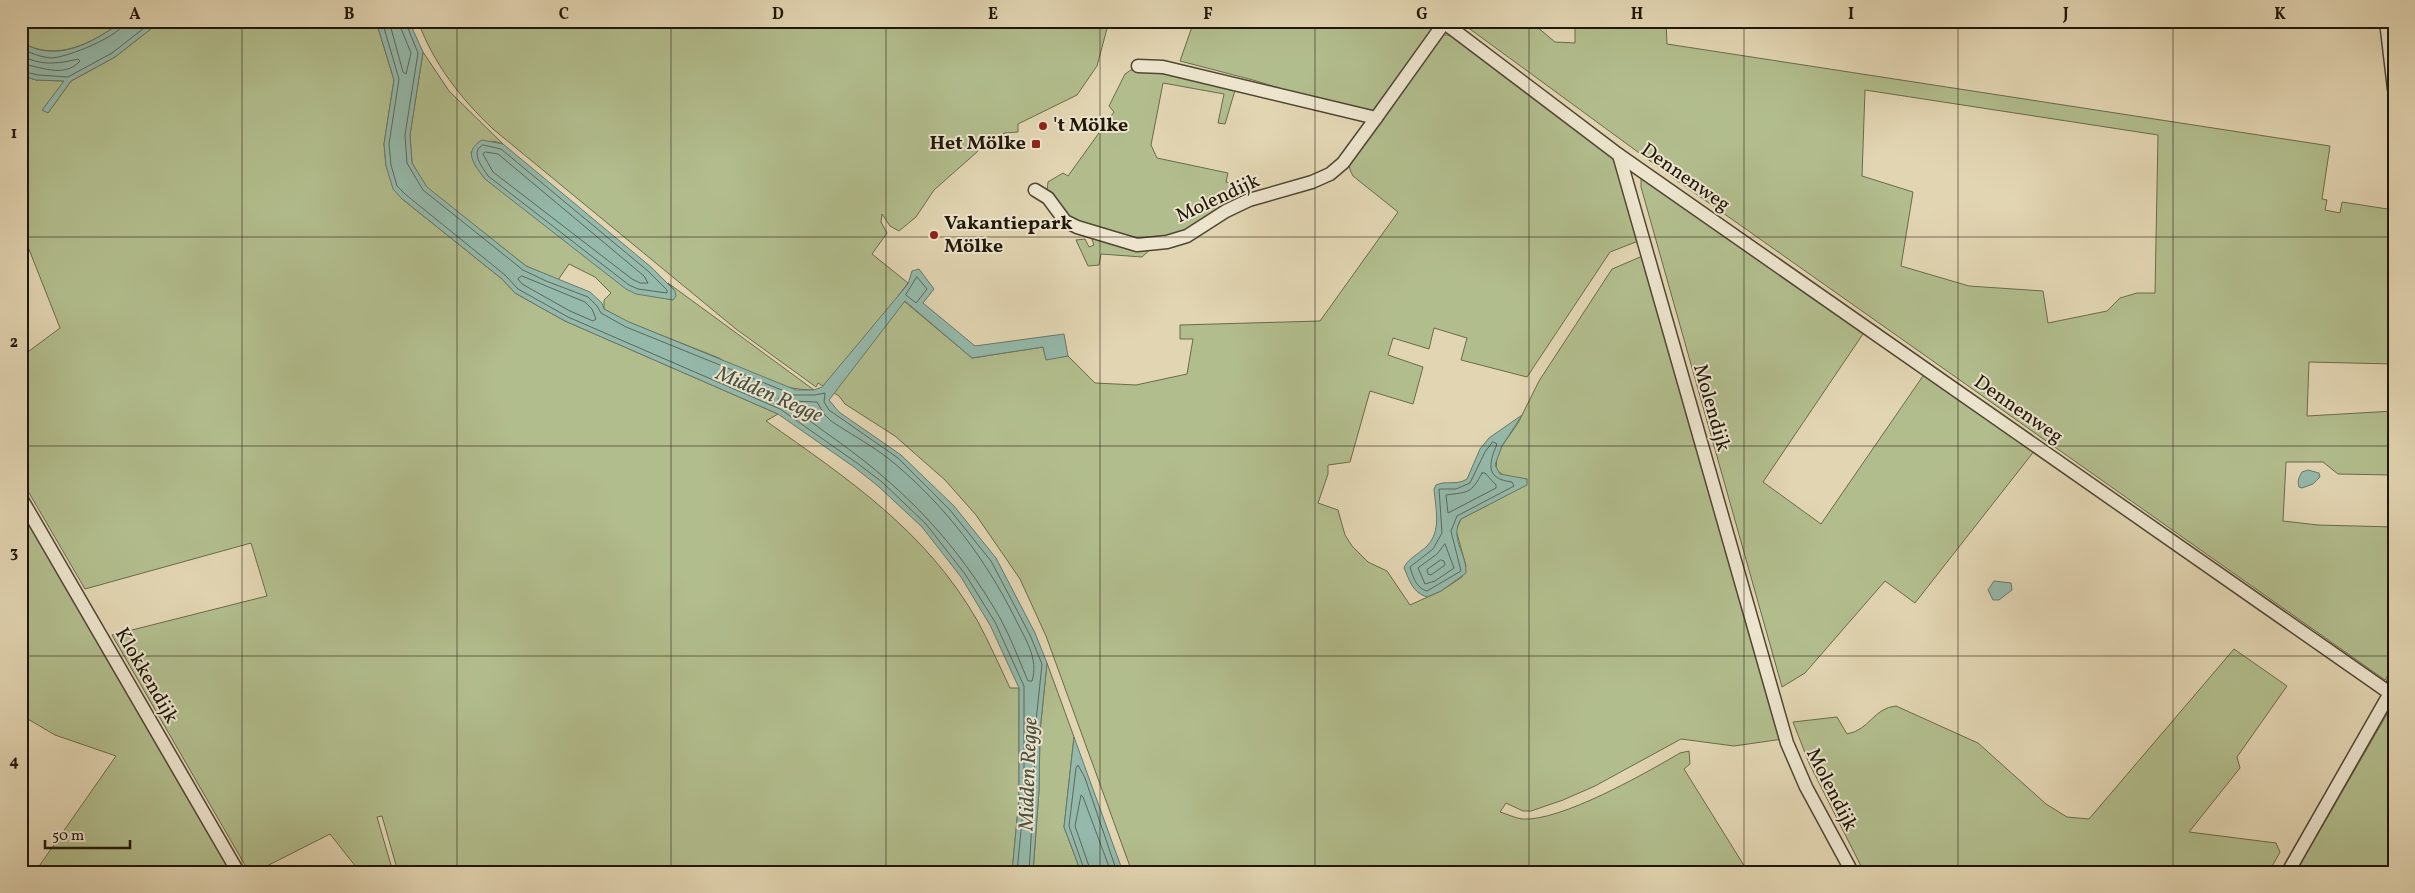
<svg xmlns="http://www.w3.org/2000/svg" width="2415" height="893" font-family="Vollkorn,serif">
<style>
.green{fill:#b2bd8d;stroke:#6a6a4b;fill-rule:evenodd}
.water{fill:#95b9ab;stroke:#67786a}
.lines{fill:none;stroke-linecap:round;stroke-linejoin:round}
.shore{stroke:#5b685a;stroke-width:1}
.minor-casing{stroke:#514633;stroke-width:15}
.minor{stroke:#ece4cd;stroke-width:12}
.grid{fill:none;stroke:#211709;stroke-width:1;stroke-opacity:0.55}
.poi-dot{fill:#8f2418;stroke:#ece4cd;stroke-width:2}
.labels{text-anchor:middle;dominant-baseline:central;stroke-width:4;stroke-linejoin:round;paint-order:stroke}
.poi-label{font-size:20px;font-weight:bold;fill:#211709;stroke:#ece4cd;text-anchor:start}
.street-label{font-size:20px;fill:#211709;stroke:#ece4cd}
.water-label{font-size:21px;font-style:italic;fill:#4a5042;stroke:#ece4cd}
.neatline{fill:none;stroke:#211709;stroke-width:2}
.grid-label{font-size:16px;text-anchor:middle;font-weight:bold;fill:#211709}
</style>
<rect width="100%" height="100%" fill="#e2d5b2"/>
<filter id="stains"><feTurbulence type="fractalNoise" baseFrequency=".004" numOctaves="4"/><feColorMatrix values="0 0 0 0 .2 0 0 0 0 .09 0 0 0 0 .02 0 0 0 .5 -.17"/></filter>
<radialGradient id="worn" r=".72"><stop offset=".6" stop-color="#630" stop-opacity="0"/><stop offset="1" stop-color="#630" stop-opacity=".3"/></radialGradient>
<!-- green -->
<g class="green">
<path d="M 21,21 L 123,21 C 92,43 57,63 21,42 Z"/>
<path d="M 161,21 L 376,21 L 394,80 L 384,144 L 386,166 L 401,198 L 502,279 L 515,293 L 565,321 L 778,414 L 766,421 C 848,479 925,530 977,620 C 989,642 999,665 1010,688 L 1019,688 L 1019,799 L 1012,872 L 398,872 L 382,816 L 377,817 L 393,872 L 360,872 L 330,834 L 255,872 L 249,872 L 112,635 L 267,596 L 251,543 L 85,589 L 21,479 L 21,357 L 60,328 L 21,229 L 21,75 L 36,80 L 65,81 L 43,109 L 48,113 L 71,81 L 115,57 Z"/>
<path d="M 418,21 L 1109,21 L 1097,66 L 1077,95 L 1018,124 L 1018,132 L 1005,133 L 985,142 L 977,152 L 934,190 L 916,217 L 899,231 L 890,226 L 882,214 L 881,222 L 887,233 L 872,254 L 908,283 L 898,296 L 972,358 L 1043,347 L 1046,359 L 1068,356 L 1095,383 L 1136,385 L 1187,374 L 1193,339 L 1180,339 L 1180,325 L 1320,321 L 1398,212 L 1353,176 L 1350,170 L 1349,162 L 1441,34 L 1452,36 L 1608,150 L 1616,162 L 1641,240 L 1610,252 L 1527,377 L 1461,360 L 1467,338 L 1434,328 L 1429,349 L 1393,338 L 1388,355 L 1423,367 L 1413,404 L 1370,391 L 1350,462 L 1328,465 L 1328,474 L 1318,503 L 1338,510 L 1345,535 L 1352,546 L 1368,562 L 1387,571 L 1410,605 L 1441,591 L 1462,577 L 1466,566 L 1456,530 L 1461,519 L 1526,485 L 1527,479 L 1505,476 L 1496,470 L 1497,456 L 1502,446 L 1518,423 L 1539,381 L 1612,269 L 1645,255 L 1783,739 L 1734,746 L 1681,739 L 1595,786 L 1563,800 L 1531,811 L 1523,811 L 1506,803 L 1500,812 C 1507,814 1515,818 1522,819 C 1560,822 1646,773 1680,753 L 1689,751 L 1690,764 L 1684,769 L 1748,872 L 1132,872 L 1046,636 L 1020,579 L 976,515 L 945,480 L 895,436 L 845,404 L 839,396 L 818,383 L 816,387 L 736,329 L 493,129 C 461,99 433,63 418,21 Z"/>
<path d="M 1194,21 L 1432,21 L 1432,32 L 1376,110 L 1365,112 L 1350,110 L 1253,80 L 1180,61 Z"/>
<path d="M 1459,21 L 1530,21 L 1555,42 L 1575,43 L 1575,21 L 1666,21 L 1667,44 L 2330,146 L 2322,199 L 2327,200 L 2325,210 L 2340,213 L 2342,202 L 2394,210 L 2394,364 L 2309,362 L 2307,416 L 2394,411 L 2394,475 L 2338,474 L 2323,462 L 2286,462 L 2283,521 L 2318,525 L 2394,527 L 2390,672 L 2385,680 L 1672,177 ZM 1865,90 L 2158,135 L 2155,293 L 2137,293 L 2120,298 L 2107,311 L 2048,323 L 2043,291 L 1969,286 L 1901,266 L 1913,192 L 1862,176 Z"/>
<path d="M 423,52 L 449,91 L 503,144 L 493,141 L 471,152 L 475,165 L 485,179 L 675,291 L 668,283 L 814,390 C 783,390 745,376 719,358 L 628,322 L 604,309 L 604,300 L 611,293 L 595,277 L 569,264 L 558,280 L 526,266 L 427,188 L 412,163 L 410,135 Z"/>
<path d="M 1149,68 L 1236,87 L 1225,124 L 1218,123 L 1224,94 L 1163,83 L 1151,145 L 1157,158 L 1228,173 L 1226,182 L 1241,186 L 1244,192 L 1225,209 L 1187,230 L 1169,237 L 1136,240 L 1076,224 L 1047,191 L 1048,182 L 1063,173 L 1068,176 L 1114,112 L 1109,106 L 1125,74 L 1131,70 Z"/>
<path d="M 1641,175 L 1865,331 L 1763,482 L 1821,524 L 1925,373 L 2035,450 L 1915,603 L 1885,581 L 1805,673 L 1782,687 L 1641,187 Z"/>
<path d="M 1091,237 L 1153,247 L 1142,257 L 1101,254 L 1099,265 L 1088,266 L 1076,240 L 1085,239 L 1089,247 L 1094,245 Z"/>
<path d="M 21,509 L 233,872 L 35,872 L 116,756 L 55,735 L 21,715 Z"/>
<path d="M 2234,649 L 2287,686 L 2237,757 L 2240,768 L 2189,832 L 2276,843 L 2280,852 L 2269,872 L 1864,872 L 1809,763 L 1793,722 L 1837,717 L 1847,734 C 1870,730 1873,708 1896,706 L 1978,743 L 2046,804 L 2067,817 L 2089,819 Z"/>
<path d="M 1047,663 L 1074,737 L 1064,827 L 1081,872 L 1033,872 L 1039,790 L 1040,731 Z"/>
<path d="M 2394,707 L 2394,872 L 2296,872 L 2387,714 Z"/>
</g>
<!-- water -->
<g class="water">
<path d="M 123,21 L 161,21 L 115,57 L 71,81 L 48,113 L 42,110 L 64,81 L 36,80 L 21,75 L 21,42 C 57,64 92,43 123,21 Z"/>
<path d="M 376,21 L 409,21 L 423,52 L 410,135 L 412,163 L 427,187 L 526,266 L 590,292 L 602,303 L 604,309 L 629,322 L 796,390 L 814,390 L 822,387 L 908,284 L 912,271 L 919,269 L 934,289 L 923,303 L 975,346 L 1064,334 L 1068,356 L 1046,360 L 1043,347 L 972,358 L 905,301 L 829,400 L 839,412 L 901,455 L 954,506 L 996,558 L 1035,633 L 1047,663 L 1040,731 L 1039,790 L 1033,872 L 1012,872 L 1019,799 L 1019,688 L 990,625 L 961,577 L 922,527 L 878,486 L 854,467 L 778,414 L 565,321 L 515,293 L 502,279 L 401,198 L 393,189 L 386,166 L 384,144 L 394,80 Z"/>
<path d="M 482,140 L 503,144 L 651,267 L 675,291 L 676,296 L 673,300 L 636,294 L 626,289 L 485,179 C 475,165 462,152 482,140 Z"/>
<path d="M 1522,415 L 1502,446 L 1495,465 L 1500,474 L 1527,479 L 1527,485 L 1461,519 C 1449,538 1467,554 1466,573 L 1441,591 L 1427,597 C 1412,592 1410,581 1404,568 C 1407,560 1415,556 1421,551 C 1443,536 1436,512 1434,489 L 1436,485 C 1446,480 1456,486 1467,479 L 1480,449 L 1489,438 Z"/>
<path d="M 2308,470 L 2319,473 L 2320,477 L 2313,484 L 2302,488 L 2299,487 C 2297,481 2299,477 2302,472 Z"/>
<path d="M 1994,581 L 2011,583 L 2012,590 L 1999,600 L 1993,600 L 1988,590 Z"/>
<path d="M 1074,737 L 1123,872 L 1081,872 L 1064,827 Z"/>
</g>
<g class="lines">
<!-- shore -->
<g class="shore">
<path d="M 382,21 L 399,79 L 389,144 L 391,165 L 397,186 L 405,194 L 505,275 L 518,289 L 568,317 L 780,409 L 857,463 L 882,482 L 926,524 L 965,574 L 995,622 L 1024,686 L 1024,799 L 1017,872"/>
<path d="M 389,21 L 403,72 L 406,74 L 411,53 L 398,21"/>
<path d="M 405,21 L 418,53 L 405,135 L 407,163 L 423,190 L 523,270 L 546,281 L 588,297 L 597,306 L 601,313 L 626,327 L 794,395 L 815,395 L 825,393 L 824,402 L 829,410 L 898,458 L 950,510 L 991,561 L 1030,635 L 1042,664 L 1035,731 L 1034,790 L 1029,872"/>
<path d="M 21,48 C 30,53 40,57 51,58 C 65,58 123,36 125,21"/>
<path d="M 21,55 C 39,66 58,64 78,59 L 80,61 C 64,79 40,66 21,64"/>
<path d="M 21,71 L 38,75 L 68,77 L 112,53 L 153,21"/>
<path d="M 483,145 L 501,149 L 648,271 L 667,290 L 667,293 L 638,289 L 629,285 L 488,176 C 483,168 474,158 478,149 Z"/>
<path d="M 486,152 L 498,154 L 644,276 L 648,283 L 640,283 L 632,279 L 493,172 L 483,154 Z"/>
<path d="M 522,276 L 585,302 L 592,309 L 596,319 L 593,321 L 570,311 L 522,284 L 518,279 Z"/>
<path d="M 917,277 L 927,289 L 916,303 L 906,295 Z"/>
<path d="M 781,397 L 794,401 L 817,402 L 824,414 L 831,421 C 852,435 875,447 894,463 C 946,507 985,558 1015,618 C 1025,639 1039,658 1032,681 L 1028,681 C 1019,660 1011,638 1000,618 C 958,545 907,491 839,442 C 820,429 800,412 779,402 L 778,399 Z"/>
<path d="M 1493,442 L 1497,444 C 1488,465 1486,479 1512,482 L 1514,486 L 1457,516 L 1451,531 L 1461,571 L 1427,591 C 1416,588 1413,577 1410,567 L 1433,549 L 1442,533 L 1439,489 L 1456,489 L 1470,483 L 1485,452 Z"/>
<path d="M 1482,473 L 1485,473 L 1496,485 L 1496,488 L 1448,513 L 1446,495 C 1468,492 1471,494 1482,473 Z"/>
<path d="M 1445,544 L 1454,568 L 1435,581 L 1425,584 L 1418,568 L 1437,554 Z"/>
<path d="M 1441,560 L 1444,561 L 1445,565 L 1431,575 L 1428,574 L 1427,570 Z"/>
<path d="M 1085,872 L 1069,826 L 1076,768 L 1078,765 L 1085,778 L 1117,872"/>
<path d="M 1091,872 L 1075,826 L 1081,795 L 1083,797 L 1111,872"/>
</g>
<!-- minor casing -->
<g class="minor-casing">
<g id="minor">
<path d="M 1442,21 L 1619,155 L 2394,696"/>
<path d="M 2386,21 L 2394,89"/>
<path d="M 1138,66 L 1163,67 L 1376,118"/>
<path d="M 1619,155 L 1787,743 L 1806,787 L 1852,872"/>
<path d="M 1035,190 L 1048,198 L 1065,221 L 1077,227 L 1137,245 L 1167,242 L 1187,236 L 1226,211 L 1249,200 L 1312,182 L 1330,174 L 1343,163 L 1376,118 L 1444,23"/>
<path d="M 21,498 L 238,872"/>
<path d="M 2288,872 L 2390,693 L 2394,681"/>
</g>
</g>
<!-- minor -->
<use href="#minor" class="minor"/>
</g>
<!-- grid -->
<path class="grid" d="M 242,21 L 242,872M 457,21 L 457,872M 671,21 L 671,872M 886,21 L 886,872M 1100,21 L 1100,872M 1315,21 L 1315,872M 1529,21 L 1529,872M 1744,21 L 1744,872M 1958,21 L 1958,872M 2173,21 L 2173,872M 21,237 L 2394,237M 21,446 L 2394,446M 21,656 L 2394,656"/>
<!-- markers -->
<g class="poi-dot">
<circle cx="1043" cy="126" r="5"/>
<rect x="1031" y="139" width="10" height="10" rx="2.5"/>
<circle cx="934" cy="235" r="5"/>
</g>
<g class="labels">
<!-- poi labels -->
<g class="poi-label">
<text x="1053" y="126">'t Mölke</text>
<text x="1026" y="144" text-anchor="end">Het Mölke</text>
<text x="944" y="224">Vakantiepark<tspan x="944" dy="23">Mölke</tspan></text>
</g>
<!-- street labels -->
<g class="street-label">
<text transform="translate(1685 178) rotate(35)">Dennenweg</text>
<text transform="translate(1218 199) rotate(-25)">Molendijk</text>
<text transform="translate(1711 408) rotate(74)">Molendijk</text>
<text transform="translate(2018 410) rotate(35)">Dennenweg</text>
<text transform="translate(146 676) rotate(60)">Klokkendijk</text>
<text transform="translate(1831 790) rotate(63)">Molendijk</text>
</g>
<!-- water labels -->
<g class="water-label">
<text transform="translate(769 395) rotate(23)">Midden Regge</text>
<text transform="translate(1029 774) rotate(-88)">Midden Regge</text>
</g>
</g>
<!-- margin -->
<rect width="2415" height="893" fill="none" stroke="#e2d5b2" stroke-width="55"/>
<!-- scale -->
<path d="M45 840v8h85v-8" fill="none" stroke="#211709" stroke-width="2.5"/>
<text x="52" y="840" font-size="15" fill="#211709" stroke="#ece4cd" stroke-width="4" paint-order="stroke">50 m</text>
<rect x="28" y="28" width="2360" height="838" class="neatline"/>
<g class="grid-label">
<text x="135" y="19">A</text>
<text x="349" y="19">B</text>
<text x="564" y="19">C</text>
<text x="778" y="19">D</text>
<text x="993" y="19">E</text>
<text x="1208" y="19">F</text>
<text x="1422" y="19">G</text>
<text x="1637" y="19">H</text>
<text x="1851" y="19">I</text>
<text x="2066" y="19">J</text>
<text x="2280" y="19">K</text>
<text x="14" y="138">1</text>
<text x="14" y="347">2</text>
<text x="14" y="557">3</text>
<text x="14" y="766">4</text>
</g>
<rect width="100%" height="100%" filter="url(#stains)"/>
<rect width="100%" height="100%" fill="url(#worn)"/>
</svg>
